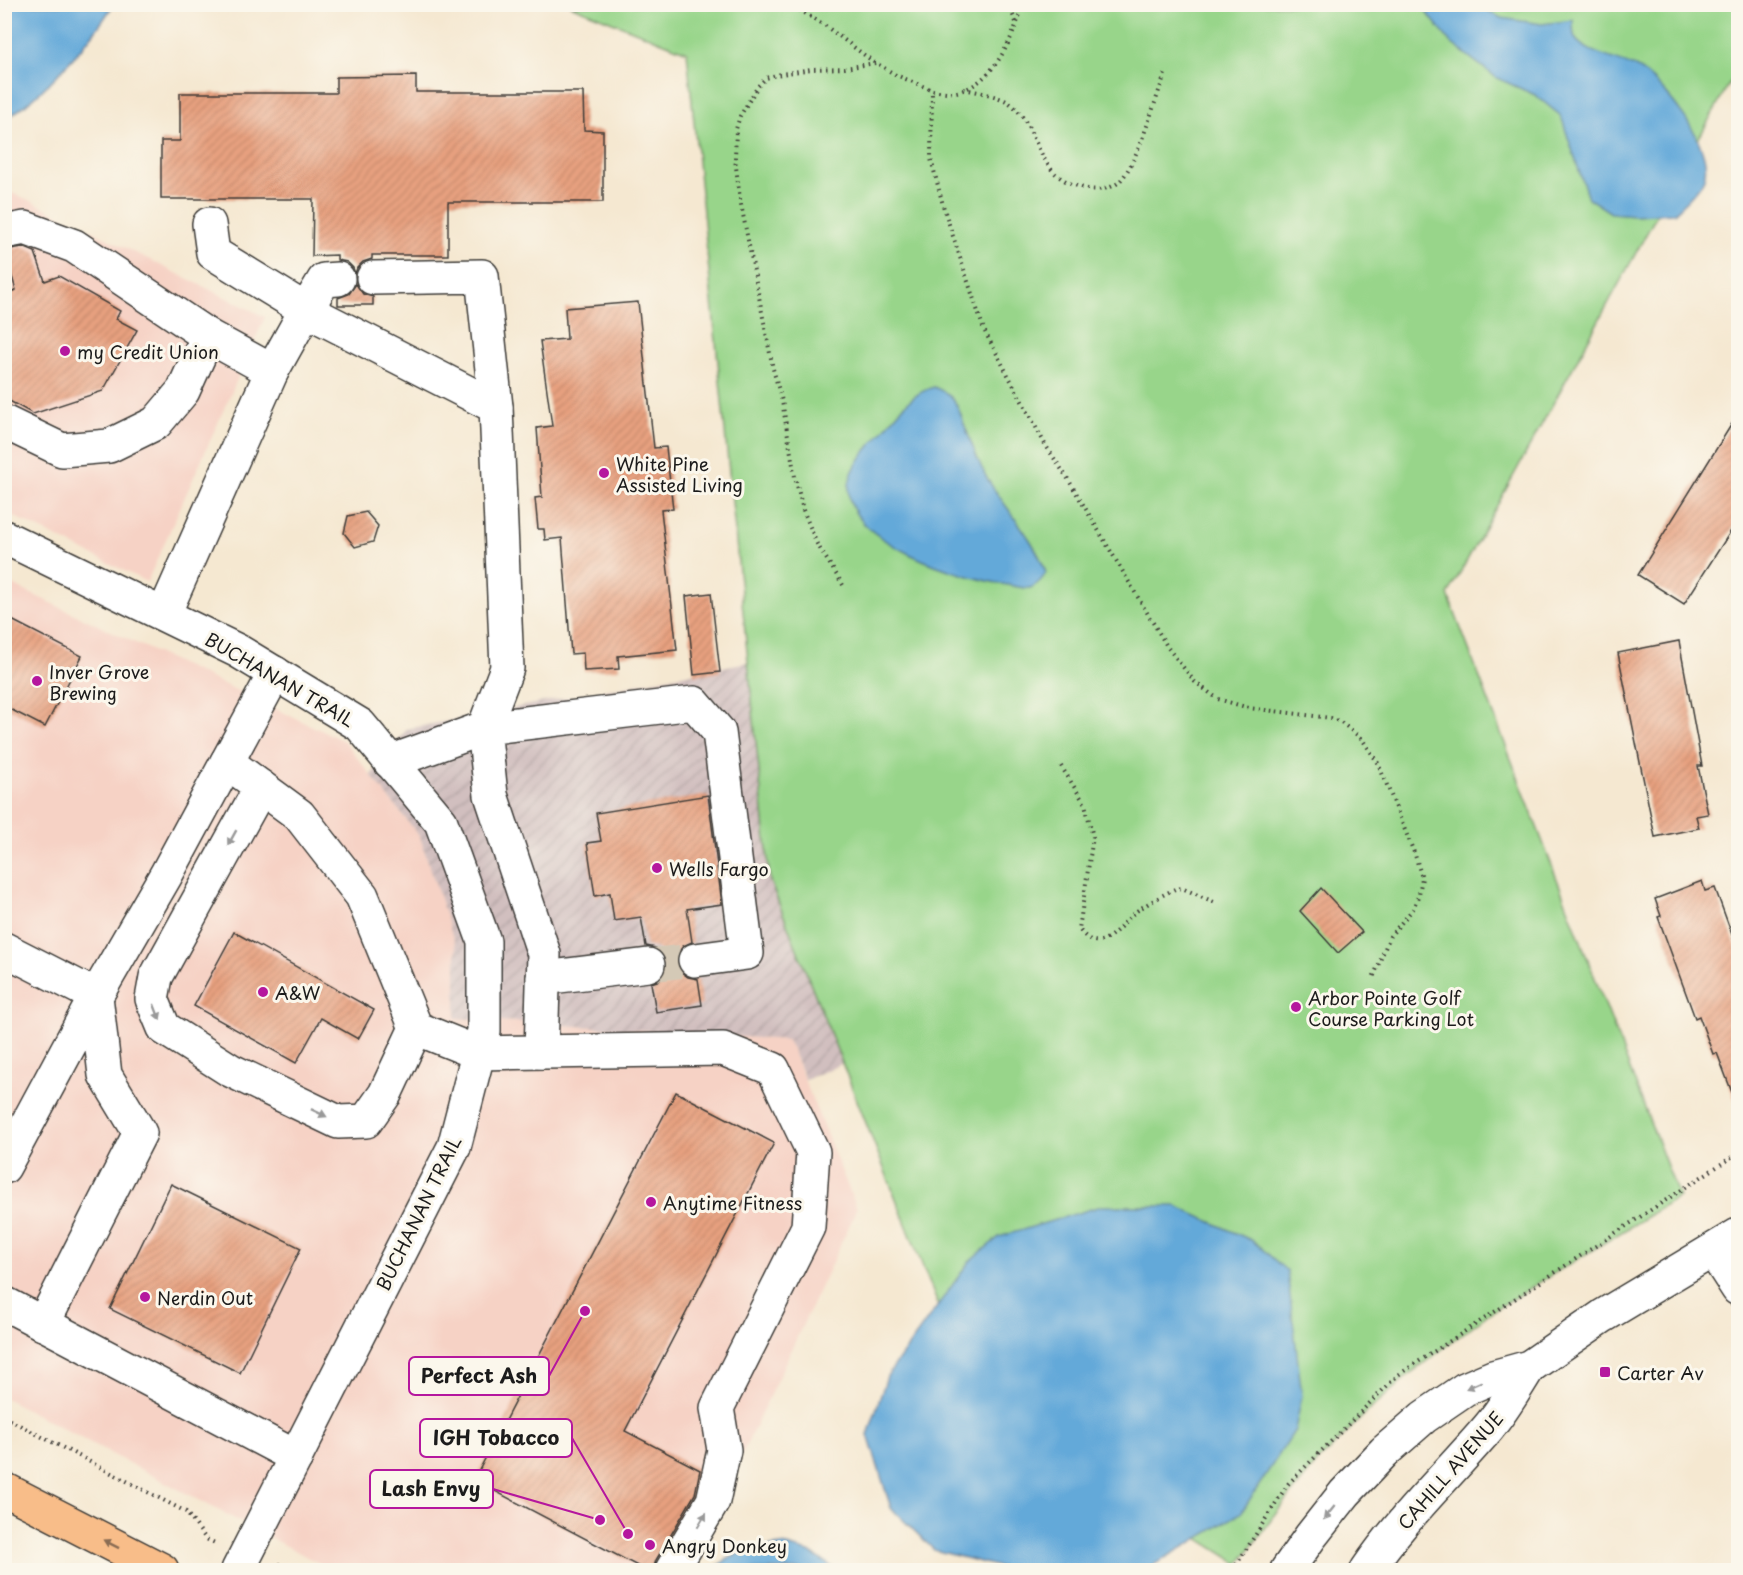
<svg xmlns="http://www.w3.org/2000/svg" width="1743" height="1575" font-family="'Playpen Sans',sans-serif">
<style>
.built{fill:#f6d2c5}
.industrial{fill:url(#industrial-furrows)}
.grass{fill:#98d58a;stroke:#5a7853;stroke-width:1.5}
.water{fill:#64a9d9;stroke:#40627a;stroke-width:1.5}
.building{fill:url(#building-hatch)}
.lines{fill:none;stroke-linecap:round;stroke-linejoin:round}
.minor-tunnel{stroke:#d4c9b6;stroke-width:33;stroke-dasharray:33 16;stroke-linecap:butt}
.minor-casing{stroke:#3d3b37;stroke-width:36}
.major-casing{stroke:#3d3b37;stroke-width:36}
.path{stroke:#3d3b37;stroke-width:4;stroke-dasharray:1.5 4.5;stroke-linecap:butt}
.minor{stroke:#fff;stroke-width:33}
.major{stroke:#f8bd89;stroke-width:33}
.oneway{fill:#999}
.oneway2{fill:#8a6c52}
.poi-dot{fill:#b5179e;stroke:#fbf7ec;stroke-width:2}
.labels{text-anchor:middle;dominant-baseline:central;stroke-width:6;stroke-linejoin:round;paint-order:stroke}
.poi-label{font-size:18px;fill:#1c1c1c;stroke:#fbf7ec;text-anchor:start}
.street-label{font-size:18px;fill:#1c1c1c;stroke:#fbf7ec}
.leader{fill:none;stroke:#b5179e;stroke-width:2}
.callout-dot{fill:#b5179e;stroke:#fbf7ec;stroke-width:2}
.callout{fill:#fbf7ec;stroke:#b5179e;stroke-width:2}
.callout-label{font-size:20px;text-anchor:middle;font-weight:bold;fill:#1c1c1c}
</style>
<defs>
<pattern id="industrial-furrows" width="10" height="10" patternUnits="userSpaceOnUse" patternTransform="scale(1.5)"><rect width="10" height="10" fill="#d1bfbf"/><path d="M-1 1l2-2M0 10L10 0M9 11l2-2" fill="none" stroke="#b3a4a4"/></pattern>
<pattern id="building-hatch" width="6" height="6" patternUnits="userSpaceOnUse" patternTransform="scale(1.5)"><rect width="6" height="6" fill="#e7a07f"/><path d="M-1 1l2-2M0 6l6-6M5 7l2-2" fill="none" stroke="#c6896d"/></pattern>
</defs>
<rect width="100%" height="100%" fill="#fbf7ec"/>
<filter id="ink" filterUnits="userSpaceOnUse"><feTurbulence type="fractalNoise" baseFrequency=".0167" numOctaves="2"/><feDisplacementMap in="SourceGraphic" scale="12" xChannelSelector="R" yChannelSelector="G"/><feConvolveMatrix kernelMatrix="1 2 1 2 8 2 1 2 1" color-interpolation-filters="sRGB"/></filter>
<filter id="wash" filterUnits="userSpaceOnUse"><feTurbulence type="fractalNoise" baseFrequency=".008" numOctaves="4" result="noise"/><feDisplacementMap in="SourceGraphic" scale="24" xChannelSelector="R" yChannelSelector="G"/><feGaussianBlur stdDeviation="1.35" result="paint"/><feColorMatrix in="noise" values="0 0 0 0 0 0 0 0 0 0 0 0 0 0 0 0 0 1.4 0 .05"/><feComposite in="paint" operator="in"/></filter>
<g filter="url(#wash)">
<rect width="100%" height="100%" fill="#f5e8d1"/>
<!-- built -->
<g class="built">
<path d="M 4,190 L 29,200 L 265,317 L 147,582 L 5,512 Z"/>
<path d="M 4,581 L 344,741 L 420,837 L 456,947 L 456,1018 L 788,1040 L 857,1209 L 688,1570 L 332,1570 L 5,1398 Z"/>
</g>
<!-- industrial -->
<path class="industrial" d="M 748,662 L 770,881 L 843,1063 L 805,1080 L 788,1040 L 456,1018 L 456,947 L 420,837 L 371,775 L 407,729 Z"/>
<!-- grass -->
<path class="grass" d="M 570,5 L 1738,5 L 1738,67 L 1448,595 L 1679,1197 L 1491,1312 L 1411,1373 L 1365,1414 L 1317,1463 L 1277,1512 L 1239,1564 L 975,1398 L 770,881 L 687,52 Z"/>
<!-- water -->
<g class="water">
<path d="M 4,5 L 113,5 C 92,40 40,99 5,119 Z"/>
<path d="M 1421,5 L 1478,5 L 1501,18 L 1542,24 L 1573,20 C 1573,25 1573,34 1575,38 C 1585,54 1621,59 1637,68 C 1663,82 1715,147 1704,178 C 1701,189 1682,205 1674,213 L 1634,215 L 1611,213 L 1588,198 L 1561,116 L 1535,95 L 1497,78 L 1451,43 Z"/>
<path d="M 934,387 C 958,397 957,406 966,429 C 973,447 979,466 990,483 C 1009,513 1035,539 1046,573 C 1042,580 1038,585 1030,588 C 1024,589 1014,586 1008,585 C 966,579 840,542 849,484 C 852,465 868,448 880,434 C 895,417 910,393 934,387 Z"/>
<path d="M 1101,1206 L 1176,1206 L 1253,1241 L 1287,1271 L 1302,1396 L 1295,1430 L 1241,1513 L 1145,1570 L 1011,1570 L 934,1550 L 891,1508 L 868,1435 L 887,1376 L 969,1262 L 999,1237 Z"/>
<path d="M 783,1545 L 809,1552 L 837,1570 L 711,1570 C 738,1551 749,1548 783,1545 Z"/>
</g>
<g id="blocks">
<!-- building -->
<g class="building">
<path d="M 416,76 L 416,92 L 583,92 L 584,130 L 603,131 L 603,202 L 448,202 L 448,255 L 372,255 L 372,259 L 363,262 L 357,268 L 355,274 L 353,268 L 347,262 L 337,260 L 337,255 L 312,256 L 313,199 L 161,199 L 161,141 L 180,141 L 180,93 L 336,93 L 336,77 Z"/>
<path d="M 23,247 L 35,252 L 45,281 L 59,276 L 120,311 L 116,319 L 137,330 L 103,391 L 33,414 L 4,398 L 4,294 L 16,290 L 4,250 Z"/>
<path d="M 356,284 L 363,294 L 373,297 L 373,305 L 338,305 L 338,298 L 349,294 Z"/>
<path d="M 638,302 L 654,448 L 666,447 L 673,509 L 661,510 L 677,650 L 618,656 L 619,669 L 584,671 L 583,653 L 571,654 L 562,538 L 545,540 L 544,529 L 538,529 L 535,498 L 542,497 L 537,428 L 552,426 L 540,341 L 567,339 L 565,308 Z"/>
<path d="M 1738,414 L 1738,520 L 1684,604 L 1638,575 Z"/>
<path d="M 366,512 L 378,526 L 373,542 L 355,547 L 344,533 L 348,516 Z"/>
<path d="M 711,593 L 720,672 L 694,675 L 686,596 Z"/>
<path d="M 4,616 L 82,656 L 45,727 L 4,706 Z"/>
<path d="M 1679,641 L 1702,766 L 1698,766 L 1708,814 L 1696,816 L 1699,828 L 1655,837 L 1618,653 Z"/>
<path d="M 708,795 L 722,904 L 687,909 L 692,942 L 683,946 L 678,953 L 676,962 L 681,972 L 688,977 L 698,979 L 702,1005 L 656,1012 L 651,983 L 660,980 L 665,972 L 666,962 L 663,954 L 656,948 L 646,946 L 641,917 L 614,921 L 610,893 L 595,896 L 587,843 L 601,841 L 596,813 Z"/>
<path d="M 1702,881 L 1705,891 L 1715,888 L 1738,951 L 1738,1103 L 1736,1103 L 1717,1053 L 1713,1054 L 1699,1016 L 1695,1018 L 1658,917 L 1661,916 L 1655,899 Z"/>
<path d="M 1321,888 L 1362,932 L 1338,953 L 1300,911 Z"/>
<path d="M 234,932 L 374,1010 L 358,1039 L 321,1018 L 296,1063 L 194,1006 Z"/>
<path d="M 676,1092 L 774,1143 L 625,1431 L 700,1470 L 695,1494 L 656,1560 L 653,1570 L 645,1570 L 474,1480 Z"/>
<path d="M 171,1184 L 301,1248 L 240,1373 L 110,1309 Z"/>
</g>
</g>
</g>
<g filter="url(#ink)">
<use href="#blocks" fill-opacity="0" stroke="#3d3b37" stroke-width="1.5"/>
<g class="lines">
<!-- minor-tunnel -->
<path class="minor-tunnel" d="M 648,965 L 695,960"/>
<!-- minor casing -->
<g class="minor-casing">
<g id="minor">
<path d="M 209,224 L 213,253 L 306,310 L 324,280 L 338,279"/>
<path d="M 4,232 L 25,228 L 74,246 L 208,336 L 272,371 L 164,614"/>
<path d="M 373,278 L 482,276 L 496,407"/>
<path d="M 272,371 L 306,310 L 496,407 L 507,668 L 484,728 L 390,762"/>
<path d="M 4,422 L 62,450 L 109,446 L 156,423 L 183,391 L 208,336"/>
<path d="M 4,537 L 238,651 L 360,725 L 441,822 L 484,941 L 484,1031 L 454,1147 L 238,1570"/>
<path d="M 227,762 L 299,815 L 362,896 L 416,1028 L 478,1053 L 723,1049 L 773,1069 L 813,1152 L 808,1227 L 717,1408 L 724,1450 L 713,1501 L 672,1570"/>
<path d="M 261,787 L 156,977 L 152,999 L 164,1028 L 230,1070 L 338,1122 L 366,1121 L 385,1094 L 416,1028"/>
<path d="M 4,949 L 96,996 L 105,1075 L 140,1133 L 43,1324"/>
<path d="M 543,978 L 648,965"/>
<path d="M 541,1052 L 544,954 L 491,795 L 484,728 L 694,703 L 719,732 L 747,953 L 695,960"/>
<path d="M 4,1167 L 96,996 L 166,875 L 275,673"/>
<path d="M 1714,1252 L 1738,1289"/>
<path d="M 4,1303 L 296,1457"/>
<path d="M 1287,1570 L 1311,1536 L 1345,1493 L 1384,1452 L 1424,1417 L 1465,1389 L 1493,1377 L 1529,1367 L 1603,1316 L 1738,1235"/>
<path d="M 1367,1570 C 1402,1518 1448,1475 1488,1428 C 1504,1409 1516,1388 1529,1367"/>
</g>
</g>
<!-- major casing -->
<g class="major-casing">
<path id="major" d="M 4,1489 L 162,1570"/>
</g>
<!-- path -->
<g class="path">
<path d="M 789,4 L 823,24 L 875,63"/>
<path d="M 1008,4 L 1016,22"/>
<path d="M 1023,4 C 1014,37 993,85 956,92 C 949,93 939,91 932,90 L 931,159 L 944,209 L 984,330 L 1046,446 L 1068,479 L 1168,648 L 1195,682 L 1218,699 L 1249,708 L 1331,718 L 1341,722 L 1362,739 L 1378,763 L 1415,855 L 1422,878 L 1419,894 L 1413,909 L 1390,936 L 1373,978"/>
<path d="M 964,89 C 978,92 996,95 1008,102 C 1028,115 1034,144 1047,163 C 1055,177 1069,184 1084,188 C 1094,191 1110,190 1119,182 C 1137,165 1155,100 1165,74"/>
<path d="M 843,585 L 817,544 L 803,510 L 795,477 L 782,401 L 773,369 L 740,199 L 735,159 L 736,129 L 740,116 L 758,86 L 766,78 L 776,75 L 811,69 L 845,68 L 876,63 L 896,75 L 932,90"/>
<path d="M 1061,766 L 1085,804 L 1093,837 L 1079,929 C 1100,959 1118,927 1134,913 C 1143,906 1164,894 1175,889 L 1182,888 L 1214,902"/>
<path d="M 4,1417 L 186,1512 L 206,1539 L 215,1543"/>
<path d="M 279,1564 L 296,1570"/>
<path d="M 1233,1570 L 1288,1484 L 1398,1375 L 1738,1153"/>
</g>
<!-- minor -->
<use href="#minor" class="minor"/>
<!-- major -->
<use href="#major" class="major"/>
</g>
<!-- one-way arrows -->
<defs><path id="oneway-solid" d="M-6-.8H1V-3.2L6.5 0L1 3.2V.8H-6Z" transform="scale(1.5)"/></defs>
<g class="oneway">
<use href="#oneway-solid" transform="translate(232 838) rotate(119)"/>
<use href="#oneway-solid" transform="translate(157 1012) rotate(69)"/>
<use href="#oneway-solid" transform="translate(319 1113) rotate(26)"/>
<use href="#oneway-solid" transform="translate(1474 1385) rotate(156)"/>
<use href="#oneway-solid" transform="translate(1329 1513) rotate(129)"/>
<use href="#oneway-solid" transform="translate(702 1520) rotate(-59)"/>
</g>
<use class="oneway2" href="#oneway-solid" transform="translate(111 1544) rotate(-153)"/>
</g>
<!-- markers -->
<g class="poi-dot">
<circle cx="65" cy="351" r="6"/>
<circle cx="604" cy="473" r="6"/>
<circle cx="37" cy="681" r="6"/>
<circle cx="657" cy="868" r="6"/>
<circle cx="263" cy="992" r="6"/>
<circle cx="1296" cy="1007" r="6"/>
<circle cx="651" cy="1202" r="6"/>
<circle cx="145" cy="1297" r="6"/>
<rect x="1599" y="1366" width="12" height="12" rx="3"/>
<circle cx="650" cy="1545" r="6"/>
</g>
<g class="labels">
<!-- poi labels -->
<g class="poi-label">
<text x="77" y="351">my Credit Union</text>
<text x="616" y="463">White Pine<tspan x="616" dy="21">Assisted Living</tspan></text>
<text x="49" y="671">Inver Grove<tspan x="49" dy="21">Brewing</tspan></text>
<text x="669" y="868">Wells Fargo</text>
<text x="275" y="992">A&amp;W</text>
<text x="1308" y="997">Arbor Pointe Golf<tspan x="1308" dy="21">Course Parking Lot</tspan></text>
<text x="663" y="1202">Anytime Fitness</text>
<text x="157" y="1297">Nerdin Out</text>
<text x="1617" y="1372">Carter Av</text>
<text x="662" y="1545">Angry Donkey</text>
</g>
<!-- street labels -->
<g class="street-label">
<text transform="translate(280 679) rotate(30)">BUCHANAN TRAIL</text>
<text transform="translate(418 1213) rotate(-64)">BUCHANAN TRAIL</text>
<text transform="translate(1450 1470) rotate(-49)">CAHILL AVENUE</text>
</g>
</g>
<!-- callouts -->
<path class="leader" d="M585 1311L549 1376M628 1534L572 1438M600 1520L493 1489"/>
<g class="callout-dot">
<circle cx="585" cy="1311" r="6"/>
<circle cx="628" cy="1534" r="6"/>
<circle cx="600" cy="1520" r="6"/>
</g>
<g class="callout">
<rect x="409" y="1357" width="140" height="38" rx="6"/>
<rect x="420" y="1419" width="152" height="38" rx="6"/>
<rect x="370" y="1470" width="123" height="38" rx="6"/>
</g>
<g class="callout-label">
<text x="479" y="1383">Perfect Ash</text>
<text x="496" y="1445">IGH Tobacco</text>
<text x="431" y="1496">Lash Envy</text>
</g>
<!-- margin -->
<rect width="1743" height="1575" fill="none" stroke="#fbf7ec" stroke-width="24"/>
</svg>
